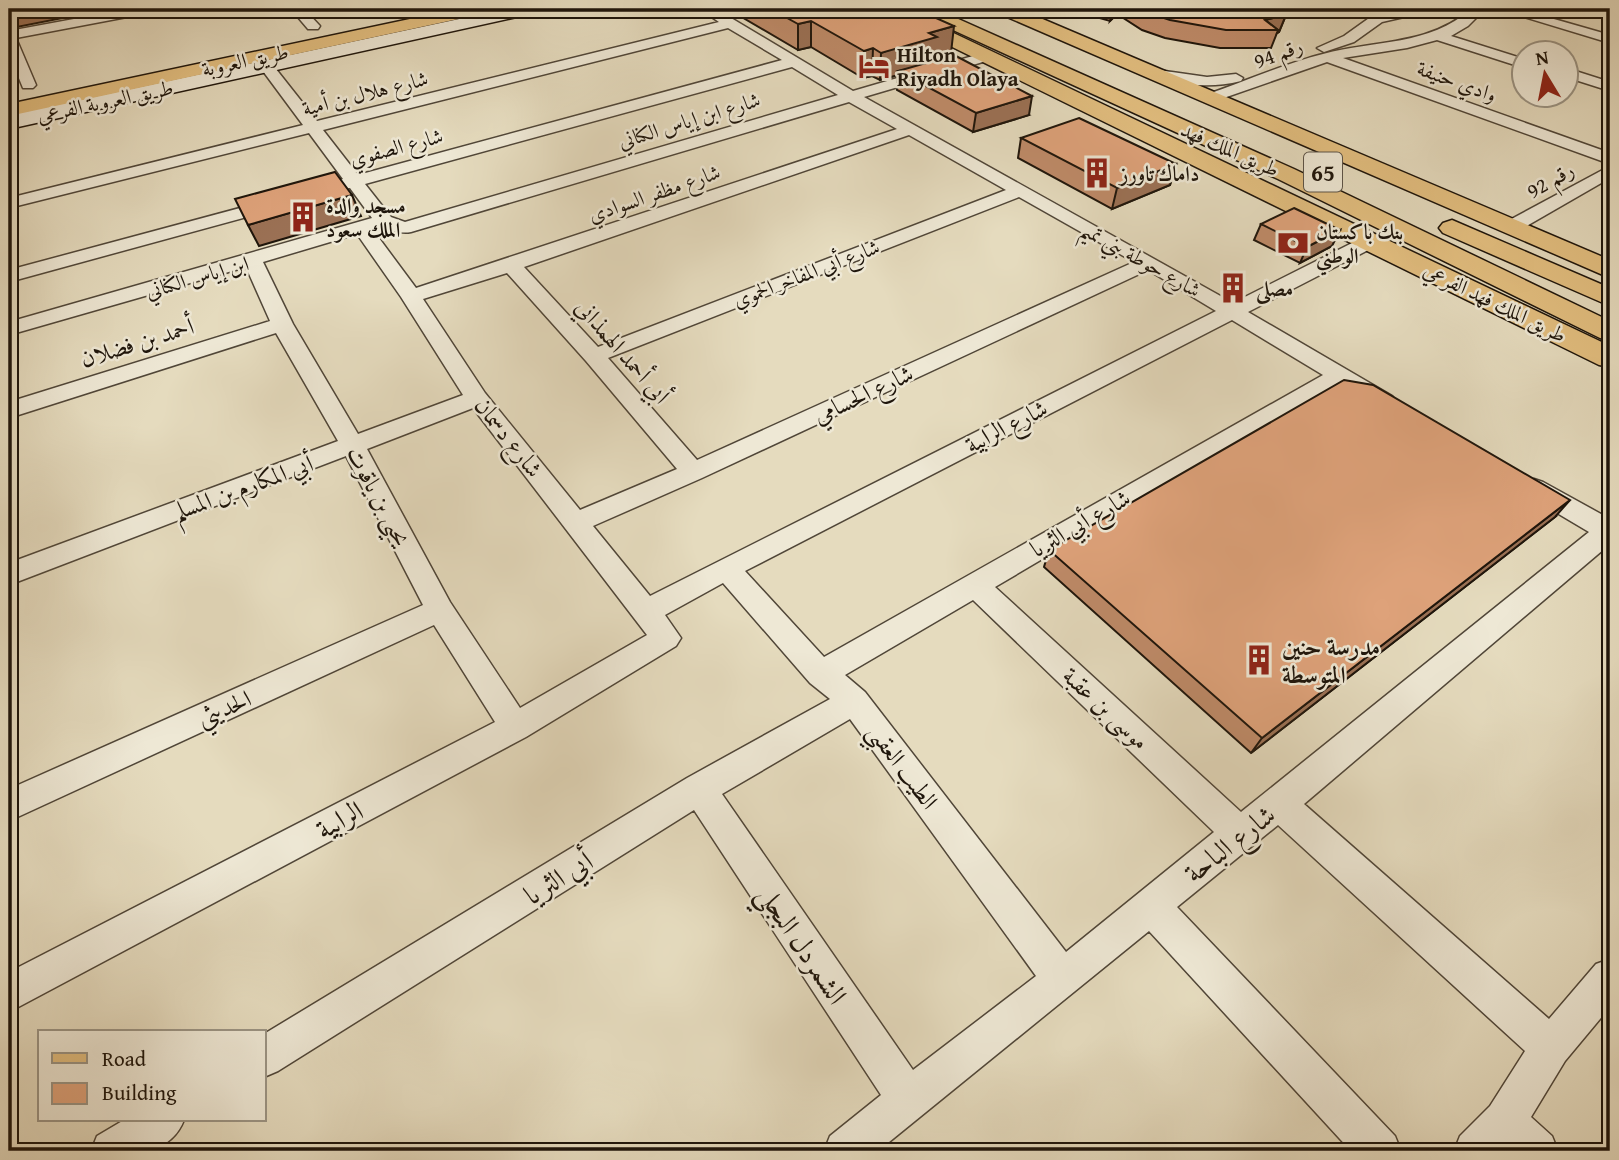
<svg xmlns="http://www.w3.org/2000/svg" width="1619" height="1160" font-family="'Gentium Book Plus',Amiri,serif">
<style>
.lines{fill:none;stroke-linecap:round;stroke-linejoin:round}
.street-casing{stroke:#504638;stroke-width:3}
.secondary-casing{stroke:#1e150b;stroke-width:3}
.primary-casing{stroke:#1e150b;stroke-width:3}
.highway-casing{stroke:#1e150b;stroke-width:3}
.street{fill:#eee8d5;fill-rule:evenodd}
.secondary{fill:#eee8d5;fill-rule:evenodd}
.primary{fill:#e2be7f;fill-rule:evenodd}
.highway{fill:#e2be7f;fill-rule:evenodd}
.wall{fill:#bf8b69;stroke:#1e150b;stroke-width:2}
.shaded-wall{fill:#9b7155;stroke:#1e150b;stroke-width:2}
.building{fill:#dea27a;stroke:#1e150b;stroke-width:2}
.labels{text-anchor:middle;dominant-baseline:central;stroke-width:5;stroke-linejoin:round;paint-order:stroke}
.far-street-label{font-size:21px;fill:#1e150b;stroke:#eee8d5}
.far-poi-label{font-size:21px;font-weight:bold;fill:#1e150b;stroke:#eee8d5;text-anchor:start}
.shield{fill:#eee8d5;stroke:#5c5448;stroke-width:2}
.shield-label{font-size:23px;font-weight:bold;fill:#1e150b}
.street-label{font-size:24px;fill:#1e150b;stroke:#eee8d5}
.poi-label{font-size:24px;font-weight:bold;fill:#1e150b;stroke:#eee8d5;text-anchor:start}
.near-street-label{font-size:28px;fill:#1e150b;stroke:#eee8d5}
</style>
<rect width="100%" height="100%" fill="#e5dbbe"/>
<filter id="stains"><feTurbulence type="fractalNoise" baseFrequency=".00286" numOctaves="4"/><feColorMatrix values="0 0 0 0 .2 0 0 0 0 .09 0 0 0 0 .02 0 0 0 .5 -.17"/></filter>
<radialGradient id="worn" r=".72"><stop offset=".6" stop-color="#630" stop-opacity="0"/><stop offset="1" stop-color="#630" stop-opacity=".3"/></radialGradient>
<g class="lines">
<!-- street casing -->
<g class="street-casing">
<g id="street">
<path d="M 128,9 L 155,9 L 148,13 L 16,38 L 36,85 L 33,88 L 23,88 L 9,54 L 9,31 Z"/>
<path d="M 291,9 L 304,9 L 320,26 L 318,29 L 308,29 Z"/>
<path d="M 700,9 L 716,9 L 853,91 L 983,53 L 993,53 L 993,59 L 864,97 L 1233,303 L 1362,238 L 1369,236 L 1379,242 L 1376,246 L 1248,312 L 1392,396 L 1396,401 L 1392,406 C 1374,411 1355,394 1339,384 L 995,587 L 1241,812 L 1589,532 L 1525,494 L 1521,488 L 1525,482 L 1534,479 L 1543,482 L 1610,519 L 1610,544 L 1304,804 L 1549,1019 L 1596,964 L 1610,959 L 1610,1007 L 1565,1061 L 1531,1117 L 1552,1136 L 1558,1151 L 1454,1151 L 1460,1136 L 1490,1106 L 1525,1051 L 1278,825 L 1177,907 L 1395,1136 L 1401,1151 L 1351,1151 L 1149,931 L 878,1151 L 824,1151 L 830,1136 L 881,1095 L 694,810 L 278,1071 L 264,1077 L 264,1034 L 687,778 L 830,699 L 810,683 L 723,583 L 665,615 L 681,638 L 676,646 L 526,737 L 9,1012 L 9,972 L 495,722 L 434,625 L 9,821 L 9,789 L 423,605 L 346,456 L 9,585 L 9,563 L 338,441 L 276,333 L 9,418 L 9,402 L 270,321 L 246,267 L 9,335 L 9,322 L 372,218 L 350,188 L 333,190 L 330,186 L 333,182 L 343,179 L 309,133 L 9,208 L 9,198 L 303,125 L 260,67 L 262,64 L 272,64 L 317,121 L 719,22 ZM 728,28 L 782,60 L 358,175 L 323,130 ZM 792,67 L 838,95 L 405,222 L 391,217 L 365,184 ZM 849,102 L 897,129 L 416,288 L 373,230 C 387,226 397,235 411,232 ZM 909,135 L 1006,190 L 598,347 L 524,267 ZM 1019,197 L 1134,262 L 697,460 L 608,358 ZM 357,234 L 401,297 L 463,395 L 358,434 L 293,324 L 263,262 ZM 1148,270 L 1216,311 L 650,596 L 593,526 L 702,478 ZM 507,273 L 586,361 L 677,469 L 580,510 L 485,393 L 423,299 ZM 1232,320 L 1323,375 L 824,657 L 745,571 ZM 473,408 L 647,635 L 520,708 L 450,602 L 367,449 ZM 973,600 L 1214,832 L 1066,952 L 865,692 L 845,675 ZM 850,719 L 1036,976 L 913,1070 L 722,794 Z"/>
<path d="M 1405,9 L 1428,9 L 1426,12 L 1382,22 L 1354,42 L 1324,52 L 1317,48 L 1344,36 L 1372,16 Z"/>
<path d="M 1471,9 L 1485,9 L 1468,26 L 1451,36 L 1524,59 L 1524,68 L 1437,40 L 1407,48 L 1343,58 L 1610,153 L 1610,164 L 1327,62 L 1215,101 L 1210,103 L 1202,98 L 1205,95 C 1244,82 1283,64 1323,54 C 1375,40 1429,46 1471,9 Z"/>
<path d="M 1498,9 L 1519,9 L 1610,35 L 1610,43 Z"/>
<path d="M 1566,68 L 1610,82 L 1610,91 L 1566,77 Z"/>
<path d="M 1158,70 L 1207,77 L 1236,74 L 1243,78 L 1241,81 C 1210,89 1183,85 1153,77 L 1151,74 L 1153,71 Z"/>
<path d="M 1610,166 L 1610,178 L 1518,231 L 1504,231 L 1502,227 L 1504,223 Z"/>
<path d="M 277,198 L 286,203 L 283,207 L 9,282 L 9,270 Z"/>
<path d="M 124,1120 L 184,1120 C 168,1160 127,1151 91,1151 L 97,1136 Z"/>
</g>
</g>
<!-- secondary casing -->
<g class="secondary-casing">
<path id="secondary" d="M 506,9 L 539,9 L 530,14 L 9,129 L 9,115 Z"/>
</g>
<!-- primary casing -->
<g class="primary-casing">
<g id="primary">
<path d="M 457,9 L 490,9 L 481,14 L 9,116 L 9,104 Z"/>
<path d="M 880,9 L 903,9 L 1610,346 L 1610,367 L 1599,365 L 883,13 Z"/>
<path d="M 995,9 L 1019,9 L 1610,260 L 1610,278 L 998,13 Z"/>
</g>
</g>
<!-- highway casing -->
<g class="highway-casing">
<g id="highway">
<path d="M 913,9 L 936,9 L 1294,169 L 1610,321 L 1610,341 L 1600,338 L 1278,179 L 916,13 Z"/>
<path d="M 1452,220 L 1610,288 L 1610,306 L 1443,233 L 1439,228 L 1443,223 Z"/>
</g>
</g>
<!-- street -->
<use href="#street" class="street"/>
<!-- secondary -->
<use href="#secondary" class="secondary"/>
<!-- primary -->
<use href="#primary" class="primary"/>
<!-- highway -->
<use href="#highway" class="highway"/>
</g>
<!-- wall -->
<g class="wall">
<path d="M 728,9 L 916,9 L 951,53 L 935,58 L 935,61 L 1029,115 L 973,132 L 897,90 L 898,75 L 880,80 L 872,76 L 863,78 L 811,47 L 798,50 Z"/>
<path d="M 1067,9 L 1278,9 L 1286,15 L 1279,32 L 1277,33 L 1271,48 L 1220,48 L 1165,38 L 1142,30 L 1117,14 L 1110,21 Z"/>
<path d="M 1021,138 L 1176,164 L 1170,185 L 1112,209 L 1018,158 Z"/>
<path d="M 1261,224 L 1332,246 L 1300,263 L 1254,240 Z"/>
<path d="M 1555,517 L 1251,753 L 1044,567 L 1049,550 Z"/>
</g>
<!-- shaded-wall -->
<g class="shaded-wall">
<path d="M 61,9 L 71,9 L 73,16 L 17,27 L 12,18 Z"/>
<path d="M 1113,9 L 1118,9 L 1117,14 L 1110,21 Z"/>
<path d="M 1286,15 L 1279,32 L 1277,33 L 1278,30 L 1265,20 Z"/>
<path d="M 811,21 L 811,47 L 798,50 L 798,24 Z"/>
<path d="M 954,26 L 951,53 L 935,58 L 934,64 L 898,71 L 898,75 L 880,80 L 881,53 L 929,33 Z"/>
<path d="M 873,48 L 872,76 L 863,78 L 864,51 Z"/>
<path d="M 1032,96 L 1029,115 L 973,132 L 976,113 Z"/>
<path d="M 1176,164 L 1170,185 L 1112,209 L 1117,188 Z"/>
<path d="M 352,195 L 361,216 L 259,246 L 248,225 Z"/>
<path d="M 1340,230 L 1332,246 L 1300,263 L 1307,247 Z"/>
<path d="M 1570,500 L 1555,517 L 1251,753 L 1262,738 Z"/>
</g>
<!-- building -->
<g class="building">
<path d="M 9,9 L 61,9 L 12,18 Z"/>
<path d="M 771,9 L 916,9 L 954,26 L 929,33 L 937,37 L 881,53 L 873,48 L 864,51 L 811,21 L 798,24 Z"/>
<path d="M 1140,9 L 1278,9 L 1286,15 L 1265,20 L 1278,30 L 1226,30 L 1170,20 L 1146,12 Z"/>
<path d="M 954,55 L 1032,96 L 976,113 L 898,71 Z"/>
<path d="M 1079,118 L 1176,164 L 1117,188 L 1021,138 Z"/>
<path d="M 335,172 L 352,195 L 248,225 L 235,199 Z"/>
<path d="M 1294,208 L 1340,230 L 1307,247 L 1261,224 Z"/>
<path d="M 1344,380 L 1373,385 L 1570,500 L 1262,738 L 1049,550 Z"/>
</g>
<!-- icons -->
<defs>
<g id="hotel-bare" transform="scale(2.415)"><path d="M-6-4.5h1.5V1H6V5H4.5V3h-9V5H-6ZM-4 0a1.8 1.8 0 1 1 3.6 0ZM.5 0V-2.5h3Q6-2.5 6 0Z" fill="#8f2418" stroke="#eee8d5" stroke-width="2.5" paint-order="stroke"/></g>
<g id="building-bare" transform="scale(2.415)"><path d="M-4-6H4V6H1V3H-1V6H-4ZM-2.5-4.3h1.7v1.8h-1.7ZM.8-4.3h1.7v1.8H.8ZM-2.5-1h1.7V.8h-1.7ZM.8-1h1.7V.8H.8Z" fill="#8f2418" stroke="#eee8d5" stroke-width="2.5" paint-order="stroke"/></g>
<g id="bank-bare" transform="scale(2.415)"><path d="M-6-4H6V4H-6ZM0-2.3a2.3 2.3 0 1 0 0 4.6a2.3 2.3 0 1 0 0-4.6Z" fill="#8f2418" stroke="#eee8d5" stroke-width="2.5" paint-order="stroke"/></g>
</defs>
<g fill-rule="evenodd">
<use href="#hotel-bare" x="874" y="66"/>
<use href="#building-bare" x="1097" y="173"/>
<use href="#building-bare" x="303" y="217"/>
<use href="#bank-bare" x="1293" y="243"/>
<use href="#building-bare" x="1233" y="288"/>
<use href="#building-bare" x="1259" y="660"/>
</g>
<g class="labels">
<!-- far-street labels -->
<g class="far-street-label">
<text transform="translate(1278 53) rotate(-20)">رقم 94</text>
<text transform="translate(245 60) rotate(-12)">طريق العروبة</text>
<text transform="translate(1457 81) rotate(20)">وادي حنيفة</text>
<text transform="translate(365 93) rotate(-14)">شارع هلال بن أمية</text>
<text transform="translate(105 101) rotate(-12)">طريق العروبة الفرعي</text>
<text transform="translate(689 120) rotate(-17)">شارع ابن إياس الكناني</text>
<text transform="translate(396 147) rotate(-15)">شارع الصفوي</text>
<text transform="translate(1230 149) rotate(24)">طريق الملك فهد</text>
<text transform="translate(1550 180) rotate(-30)">رقم 92</text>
<text transform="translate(654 193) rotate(-19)">شارع مظفر السوادي</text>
<text transform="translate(1141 259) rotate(29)">شارع حوطة بني تميم</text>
<text transform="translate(806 273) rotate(-21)">شارع أبي المفاخر الحموي</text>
<text transform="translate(197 277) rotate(-16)">ابن إياس الكناني</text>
<text transform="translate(1495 302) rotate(26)">طريق الملك فهد الفرعي</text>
</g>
<!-- far-poi labels -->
<g class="far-poi-label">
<text x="897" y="54">Hilton<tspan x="897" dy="24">Riyadh Olaya</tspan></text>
<text x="1120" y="173">داماك تاورز</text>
<text x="326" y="205">مسجد والدة<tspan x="326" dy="24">الملك سعود</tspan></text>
<text x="1316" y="231">بنك باكستان<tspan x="1316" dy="24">الوطني</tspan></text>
<text x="1256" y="288">مصلى</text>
</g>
<!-- shield labels -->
<rect class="shield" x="1304" y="152.5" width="38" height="39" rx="5"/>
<g class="shield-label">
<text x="1323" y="172">65</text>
</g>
<!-- street labels -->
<g class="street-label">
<text transform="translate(137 342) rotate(-17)">أحمد بن فضلان</text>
<text transform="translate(623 351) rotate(49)">أبي أحمد الهمذاني</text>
<text transform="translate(863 394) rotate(-25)">شارع الحسامي</text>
<text transform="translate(1006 426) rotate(-27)">شارع الرابية</text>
<text transform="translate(509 437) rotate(52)">شارع دسمان</text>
<text transform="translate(243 487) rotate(-20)">أبي المكارم بن المسلم</text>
<text transform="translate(379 496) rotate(62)">يحيى بن ياقوت</text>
<text transform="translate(1080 523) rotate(-30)">شارع أبي الثريا</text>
<text transform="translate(224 708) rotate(-24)">الحديثي</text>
<text transform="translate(1106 708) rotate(43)">موسى بن عقبة</text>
<text transform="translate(903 766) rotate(53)">الطيب العقبي</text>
</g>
<!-- poi labels -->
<g class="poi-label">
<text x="1282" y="646">مدرسة حنين<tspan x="1282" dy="28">المتوسطة</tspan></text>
</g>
<!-- near-street labels -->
<g class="near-street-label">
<text transform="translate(339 819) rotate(-28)">الرابية</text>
<text transform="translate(1229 843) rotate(-38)">شارع الباحة</text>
<text transform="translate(558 877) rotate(-32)">أبي الثريا</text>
<text transform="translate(803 944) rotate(56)">الشمردل البجلي</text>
</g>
</g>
<!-- margin -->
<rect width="1619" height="1160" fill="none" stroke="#e5dbbe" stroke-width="35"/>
<rect x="10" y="10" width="1598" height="1139" fill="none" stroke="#1e150b" stroke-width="3.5"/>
<rect x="18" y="18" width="1584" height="1125" fill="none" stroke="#1e150b" stroke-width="2"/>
<!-- legend -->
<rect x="38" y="1030" width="228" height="91" fill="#eee8d5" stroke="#9b9484" stroke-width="2"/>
<rect x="52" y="1053" width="35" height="10" fill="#e2be7f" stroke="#9b9484" stroke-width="2"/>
<text x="102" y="1066" font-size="21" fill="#1e150b">Road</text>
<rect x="52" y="1083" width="35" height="21" fill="#dea27a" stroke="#9b9484" stroke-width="2"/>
<text x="102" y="1100" font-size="21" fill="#1e150b">Building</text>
<!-- north arrow -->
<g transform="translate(1545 74) rotate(350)"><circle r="33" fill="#eee8d5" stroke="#9b9484" stroke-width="2"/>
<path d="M0-5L12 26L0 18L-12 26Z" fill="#8f2418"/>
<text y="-10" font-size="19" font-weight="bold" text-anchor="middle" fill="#1e150b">N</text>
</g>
<rect width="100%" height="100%" filter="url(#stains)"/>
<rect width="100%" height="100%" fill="url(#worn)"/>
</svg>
